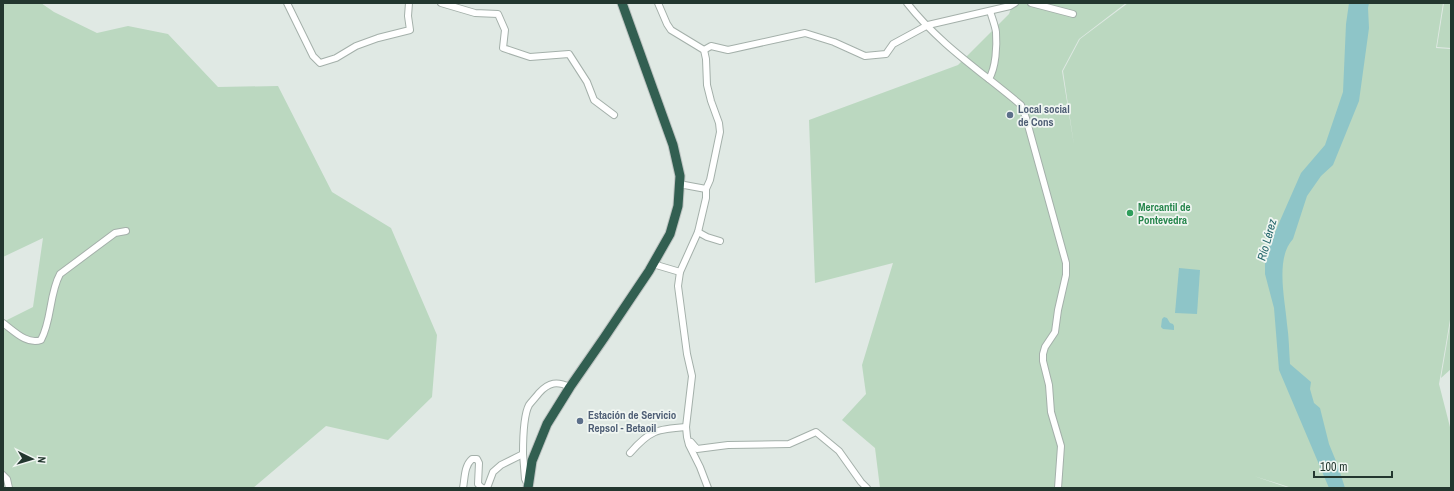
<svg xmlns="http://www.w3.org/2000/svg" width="1454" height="491" font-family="'Archivo Narrow',sans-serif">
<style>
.green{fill:#bbd8c0}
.water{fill:#8ec5c8}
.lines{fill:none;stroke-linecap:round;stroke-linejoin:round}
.minor-casing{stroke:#a4b0aa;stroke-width:8}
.highway-casing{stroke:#bdc3c1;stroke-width:11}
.minor{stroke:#fff;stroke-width:6}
.highway{stroke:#325f51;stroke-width:9}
.service-dot{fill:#5c6f8a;stroke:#f0f6f2;stroke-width:1.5}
.leisure-dot{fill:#2e9e5b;stroke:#f0f6f2;stroke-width:1.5}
.labels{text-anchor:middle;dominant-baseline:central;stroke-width:3.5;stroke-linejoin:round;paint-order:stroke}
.service-label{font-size:11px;font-weight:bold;fill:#4e5e75;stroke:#f0f6f2;text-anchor:start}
.leisure-label{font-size:11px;font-weight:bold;fill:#27864d;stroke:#f0f6f2;text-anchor:start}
.water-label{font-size:12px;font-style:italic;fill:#24666b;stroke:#f0f6f2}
</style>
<rect width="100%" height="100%" fill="#e0e9e4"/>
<!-- green -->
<g class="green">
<path d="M 3,3 L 41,3 L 54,12 L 97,33 L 128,26 L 168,34 L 218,87 L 278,86 L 332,192 L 391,228 L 437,335 L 432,397 L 388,440 L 326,426 L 253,488 L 3,488 L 3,322 L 33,307 L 43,238 L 3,257 Z"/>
<path d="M 1013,3 L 1126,3 L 1079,39 L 1062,71 L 1074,145 L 1063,71 L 1080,39 L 1128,3 L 1443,3 L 1436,48 L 1451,49 L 1451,314 L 1439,384 L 1451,431 L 1451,488 L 1292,488 L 1254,476 L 1208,181 L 1198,164 L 1208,181 L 1254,476 L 1289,488 L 880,488 L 875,448 L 842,420 L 866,394 L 862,365 L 893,263 L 815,283 L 809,120 L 958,65 L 1009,14 Z"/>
<path d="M 1444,3 L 1451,3 L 1451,48 L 1437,47 Z"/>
<path d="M 1451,319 L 1451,369 L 1441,378 Z"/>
</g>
<!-- water -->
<g class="water">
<path d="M 1349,3 L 1369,3 L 1368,8 L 1369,28 L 1359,101 L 1333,165 L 1321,176 L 1307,196 L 1293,239 C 1275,258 1285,299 1287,324 C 1289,337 1289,351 1290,364 L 1311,382 L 1310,389 L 1314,403 L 1320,408 L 1329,444 L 1338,466 L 1345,488 L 1329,488 L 1279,370 L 1274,308 L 1265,274 L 1265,255 L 1301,173 L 1325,145 L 1343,92 L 1346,24 Z"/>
<path d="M 1179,268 L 1200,270 L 1197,314 L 1175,313 Z"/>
<path d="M 1164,317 L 1167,318 L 1170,323 L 1173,324 L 1174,326 L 1174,330 L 1163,329 L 1161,327 L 1162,319 Z"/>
</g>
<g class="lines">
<!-- minor casing -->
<g class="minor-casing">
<g id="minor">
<path d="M 287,3 L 313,56 L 320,63 L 336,58 L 356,46 L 378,38 L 410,30 L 408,16 L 409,3"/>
<path d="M 441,3 L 475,13 L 498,14 L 505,30 L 503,48 L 530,57 L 569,54 L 587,82 L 594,100 L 614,115"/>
<path d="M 658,3 L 667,24 L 671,30 L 704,50 L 706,59 L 707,85 L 711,101 L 719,123 L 720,132 L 710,180 L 706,189 L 706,198 L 698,232 L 680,272 L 678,286 L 687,354 L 692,376 L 686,427 L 687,437 L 689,445 L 700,467 L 708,488"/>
<path d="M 907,3 C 939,44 982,72 1021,105 L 1026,118 L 1066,263 L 1066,275 L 1058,310 L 1055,332 L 1045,347 L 1043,354 L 1043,361 L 1049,385 L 1051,412 L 1061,446 L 1058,488"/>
<path d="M 1031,3 L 1073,14"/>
<path d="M 704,50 L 711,46 L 728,50 L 805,33 L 834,42 L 865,56 L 886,54 L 893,44 L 928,25 L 1010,6 L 1015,3"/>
<path d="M 989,79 C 996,67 997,46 996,32 C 995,25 992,18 990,11"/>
<path d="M 679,184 L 706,189"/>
<path d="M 698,232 L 707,237 L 720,241"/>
<path d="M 653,264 L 680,272"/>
<path d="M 3,323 C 14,331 27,345 41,340 C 52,320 49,294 60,274 L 115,233 L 126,231"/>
<path d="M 691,442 L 697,449 L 728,445 L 789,444 L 816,432 L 839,451 L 861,482 L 867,488"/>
<path d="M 630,453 C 650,430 657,429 686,427"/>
<path d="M 523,454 L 525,479 L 528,485"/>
<path d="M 3,475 L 7,479 L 9,488"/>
<path d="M 463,488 C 465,478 464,466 472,459 L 477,459 L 479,463 L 478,484 L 482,488"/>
<path d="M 485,488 L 487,488 L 493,472 L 501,465 L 523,454 C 523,441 523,416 529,405 C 532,401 536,397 539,393 C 549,382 557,381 570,387"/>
</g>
</g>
<!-- highway casing -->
<g class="highway-casing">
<path id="highway" d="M 528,488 L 532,461 L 547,424 L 570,387 L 604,338 L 649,271 L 670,234 L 678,206 L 680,176 L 673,145 L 622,3"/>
</g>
<!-- minor -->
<use href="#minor" class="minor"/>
<!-- highway -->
<use href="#highway" class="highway"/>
</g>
<!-- markers -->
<g class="service-dot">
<circle cx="1010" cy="115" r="4"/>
<circle cx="580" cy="421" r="4"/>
</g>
<circle class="leisure-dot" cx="1130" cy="213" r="4"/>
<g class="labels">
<!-- service labels -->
<g class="service-label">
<text x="1018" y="109">Local social<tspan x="1018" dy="13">de Cons</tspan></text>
<text x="588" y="415">Estación de Servicio<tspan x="588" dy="13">Repsol - Betaoil</tspan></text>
</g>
<!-- leisure labels -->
<g class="leisure-label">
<text x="1138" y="207">Mercantil de<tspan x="1138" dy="13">Pontevedra</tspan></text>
</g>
<!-- water labels -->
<g class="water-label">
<text transform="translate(1267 240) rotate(-74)">Río Lérez</text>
</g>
</g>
<!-- border -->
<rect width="1454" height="491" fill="none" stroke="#23372f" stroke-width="8"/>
<!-- north arrow -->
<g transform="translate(32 459) rotate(95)" stroke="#f0f6f2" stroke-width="3" paint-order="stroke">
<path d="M0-3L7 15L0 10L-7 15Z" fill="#23372f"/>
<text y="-6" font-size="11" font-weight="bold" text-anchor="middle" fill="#23372f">N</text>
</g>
<!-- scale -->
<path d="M1314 471v6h78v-6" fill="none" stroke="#23372f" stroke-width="2"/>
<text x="1320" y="471" font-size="12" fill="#23372f" stroke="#f0f6f2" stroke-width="3" paint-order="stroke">100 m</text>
</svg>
